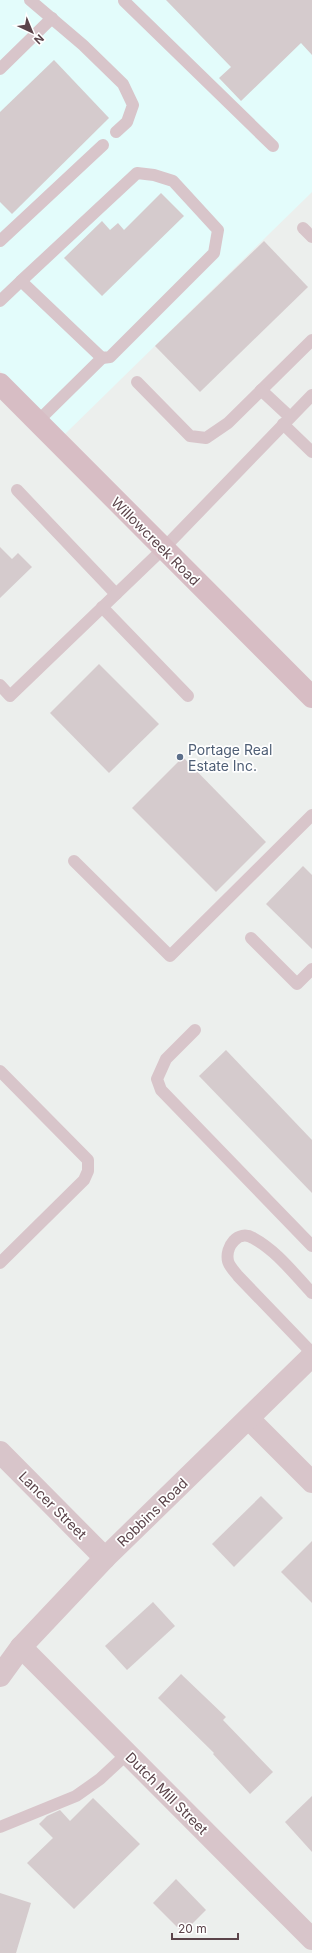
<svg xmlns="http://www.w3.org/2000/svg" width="312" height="1953" font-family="Inter,sans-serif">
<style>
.commercial{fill:#e3fcfb}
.building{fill:#d5cbcd}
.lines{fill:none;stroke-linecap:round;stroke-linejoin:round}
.lane{stroke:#d8c5ca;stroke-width:12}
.street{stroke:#d8c5ca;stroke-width:22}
.secondary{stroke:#d7bdc4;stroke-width:22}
.service-dot{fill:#5c6f8a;stroke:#fff;stroke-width:1.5}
.labels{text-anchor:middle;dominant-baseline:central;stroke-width:3.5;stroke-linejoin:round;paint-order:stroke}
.street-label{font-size:14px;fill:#5b444a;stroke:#fff}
.service-label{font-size:14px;fill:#4e5e75;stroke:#fff;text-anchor:start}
</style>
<rect width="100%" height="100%" fill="#ecefed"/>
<!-- commercial -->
<path class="commercial" d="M 0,0 L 312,0 L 312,192 L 64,435 L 0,371 Z"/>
<!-- building -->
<g class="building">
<path d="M 166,0 L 312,0 L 312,55 L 301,43 L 241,101 L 219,78 L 231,67 Z"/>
<path d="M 54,60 L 109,118 L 12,214 L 0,202 L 0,112 Z"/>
<path d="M 161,193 L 184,216 L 102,296 L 64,258 L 102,221 L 110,230 L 118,223 L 124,230 Z"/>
<path d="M 264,241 L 308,287 L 200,392 L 155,346 Z"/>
<path d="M 0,547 L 12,559 L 18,553 L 32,567 L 0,598 Z"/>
<path d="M 99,664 L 159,724 L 109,773 L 50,713 Z"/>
<path d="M 183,757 L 266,842 L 216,892 L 132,808 Z"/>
<path d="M 303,866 L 312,875 L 312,949 L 266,904 Z"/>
<path d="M 226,1050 L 312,1140 L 312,1193 L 199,1076 Z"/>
<path d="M 261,1496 L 283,1518 L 234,1567 L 212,1544 Z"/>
<path d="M 312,1541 L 312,1603 L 281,1572 Z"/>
<path d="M 153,1602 L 175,1626 L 127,1670 L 105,1646 Z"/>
<path d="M 181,1674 L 226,1717 L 223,1720 L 273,1772 L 250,1794 L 213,1754 L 214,1753 L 158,1698 Z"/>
<path d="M 312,1796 L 312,1852 L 285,1822 Z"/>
<path d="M 93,1798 L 140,1844 L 74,1909 L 27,1863 L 53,1838 L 39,1824 L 47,1816 L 60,1810 L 70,1821 Z"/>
<path d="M 176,1879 L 206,1910 L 183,1933 L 153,1903 Z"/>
<path d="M 0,1893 L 31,1903 L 16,1953 L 0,1953 Z"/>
</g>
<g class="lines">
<!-- lane -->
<g class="lane">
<path d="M 30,0 L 83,45 L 123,84 L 133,105 L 127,122 L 116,132"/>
<path d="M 124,1 L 273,146"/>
<path d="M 0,69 L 52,18"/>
<path d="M 303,228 L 312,237"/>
<path d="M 0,241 L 103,145"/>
<path d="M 21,281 L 137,173 L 154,175 L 173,181 L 218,230 L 214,253 L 110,357 L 102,358"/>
<path d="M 0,301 L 21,281 L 102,358 L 37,422"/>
<path d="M 137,382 L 190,436 L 206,438 L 228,423 L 312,340"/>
<path d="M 261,390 L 290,417"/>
<path d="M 283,424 L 312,452"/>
<path d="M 17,490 L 116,594"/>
<path d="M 102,607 L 188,696"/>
<path d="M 0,685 L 10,696 L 164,548 L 312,395"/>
<path d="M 74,861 L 170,956 L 312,815"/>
<path d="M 251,938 L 297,984 L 312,969"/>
<path d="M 195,1030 L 166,1059 L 157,1079 L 161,1090 L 312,1246"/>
<path d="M 0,1071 L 88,1160 L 88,1171 L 84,1180 L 0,1263"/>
<path d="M 312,1293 C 294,1274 277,1251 253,1238 C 238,1229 225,1247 228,1261 C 229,1266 235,1272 238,1276 L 312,1353"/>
<path d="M 0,1827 L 76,1796 L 100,1779 L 127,1754"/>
</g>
<!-- street -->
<g class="street">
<path d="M 249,1419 L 312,1482"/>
<path d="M 0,1452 L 105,1558"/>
<path d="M 21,1647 L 312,1939"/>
<path d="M 0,1676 L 21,1647 L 105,1558 L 312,1356"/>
</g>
<!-- secondary -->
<path class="secondary" d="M 0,384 L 312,697"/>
</g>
<!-- markers -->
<circle class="service-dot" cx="180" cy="757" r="4"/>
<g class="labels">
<!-- street labels -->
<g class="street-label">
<text transform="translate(156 541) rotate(45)">Willowcreek Road</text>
<text transform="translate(53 1505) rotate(45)">Lancer Street</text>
<text transform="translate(152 1512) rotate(-44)">Robbins Road</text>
<text transform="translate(167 1793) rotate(45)">Dutch Mill Street</text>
</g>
<!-- service labels -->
<g class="service-label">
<text x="188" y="749">Portage Real<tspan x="188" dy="16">Estate Inc.</tspan></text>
</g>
</g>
<!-- north arrow -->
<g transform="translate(32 32) rotate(136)" stroke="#ffffff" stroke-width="3" paint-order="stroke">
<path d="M0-3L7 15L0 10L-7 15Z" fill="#5b444a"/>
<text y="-6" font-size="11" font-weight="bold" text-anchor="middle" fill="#5b444a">N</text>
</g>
<!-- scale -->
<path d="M172 1933v6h66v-6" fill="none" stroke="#5b444a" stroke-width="2"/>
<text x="178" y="1933" font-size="12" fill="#5b444a" stroke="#ffffff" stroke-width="3" paint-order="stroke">20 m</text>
</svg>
